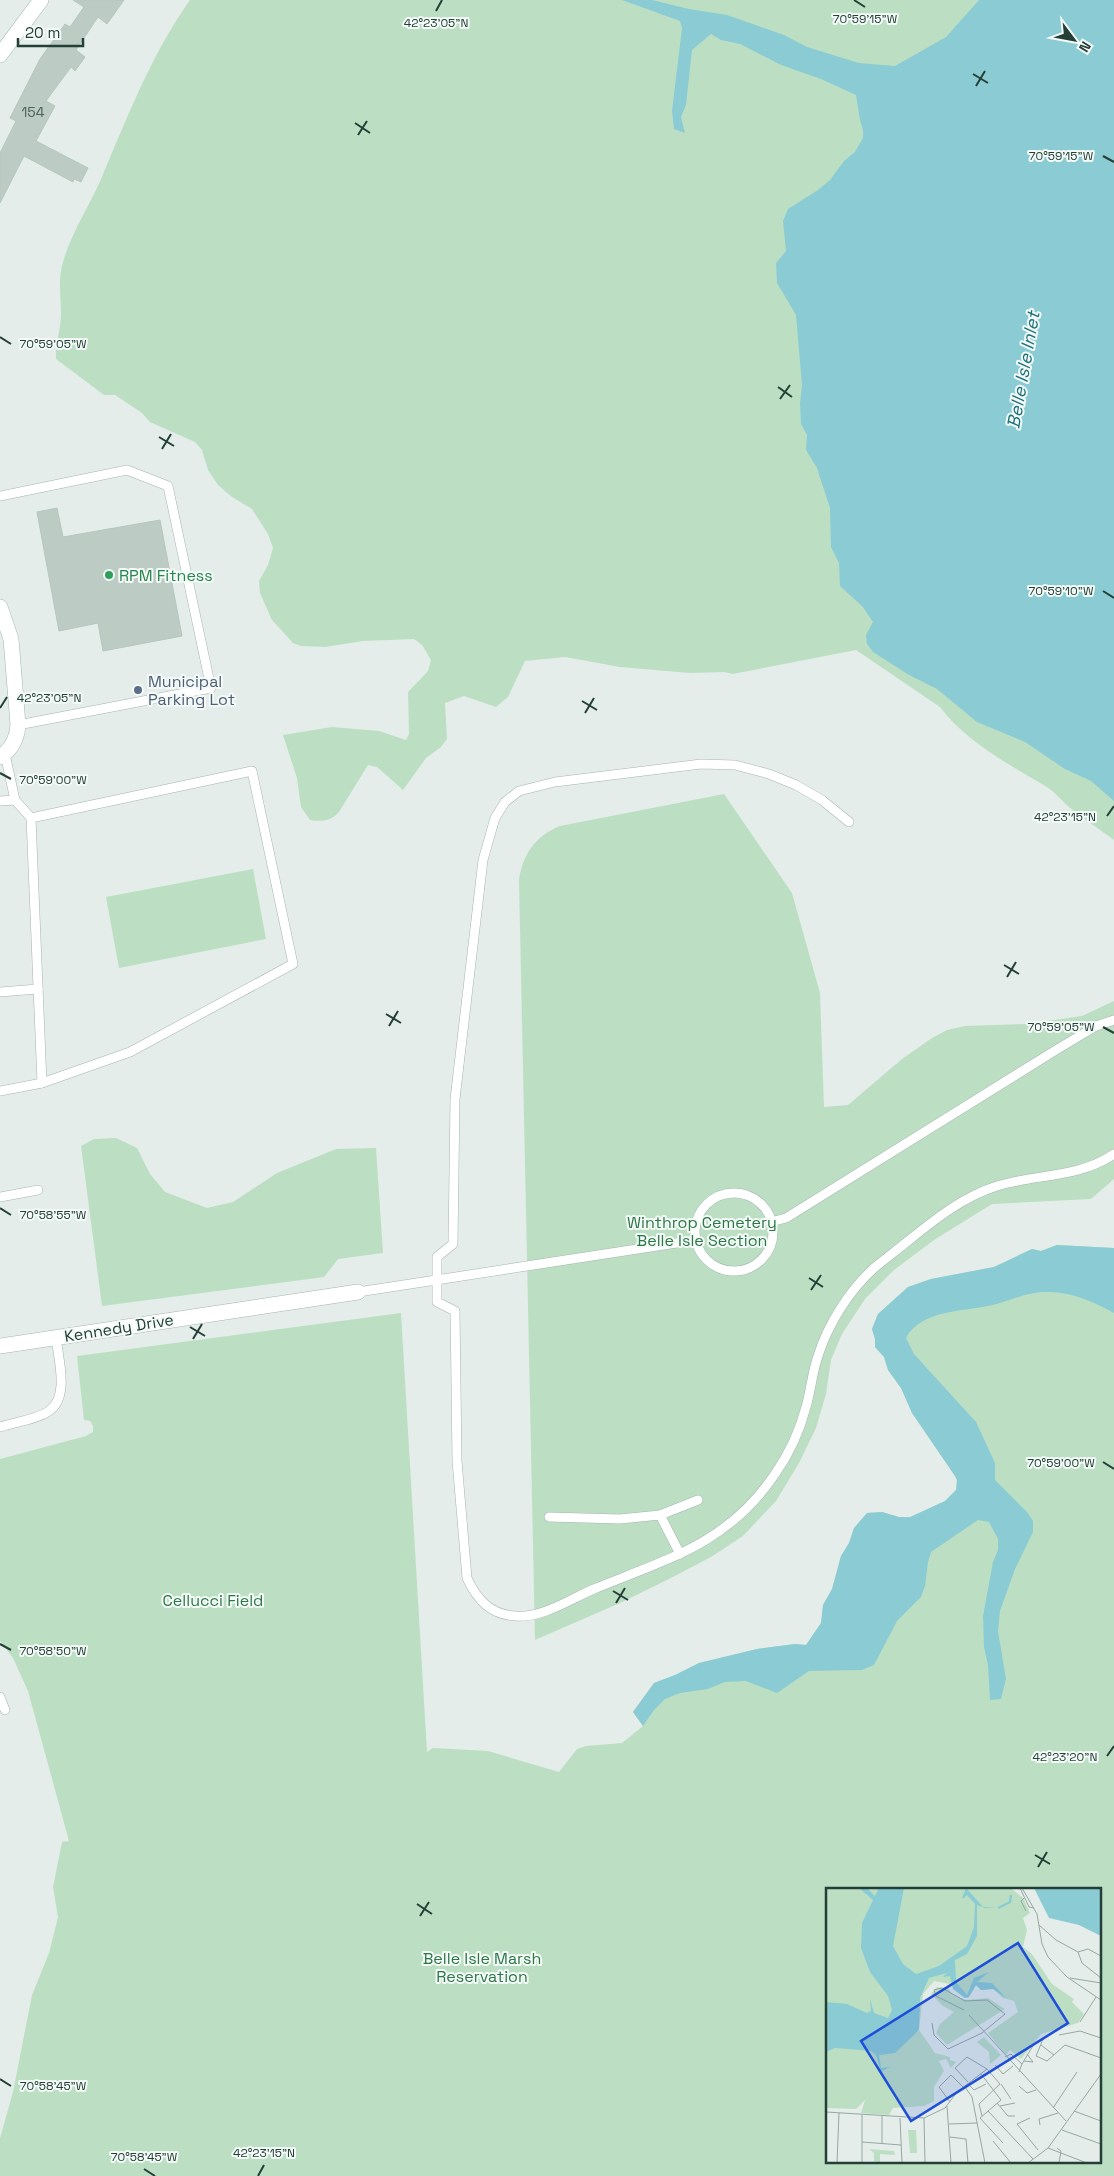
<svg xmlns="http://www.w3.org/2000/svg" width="1114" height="2176" font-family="'Space Grotesk',sans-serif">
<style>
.green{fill:#bcdfc4;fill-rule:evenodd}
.water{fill:#8bcbd3}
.building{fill:#bccbc4;stroke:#b6c7bf}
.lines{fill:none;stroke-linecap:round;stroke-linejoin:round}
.lane-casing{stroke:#a6b5b0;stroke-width:10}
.street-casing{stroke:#a6b5b0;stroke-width:16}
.secondary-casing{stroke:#a2b9b0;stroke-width:16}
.lane{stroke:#fff;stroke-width:9}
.street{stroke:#fff;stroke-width:15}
.secondary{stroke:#fff;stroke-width:15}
.ticks{fill:none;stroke:#233f36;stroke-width:2}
.leisure-dot{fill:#2e9e5b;stroke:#f4faf7;stroke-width:2}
.service-dot{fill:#5c6f8a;stroke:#f4faf7;stroke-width:2}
.labels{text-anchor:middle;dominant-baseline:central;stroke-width:4;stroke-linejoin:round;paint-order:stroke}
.number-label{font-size:14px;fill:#49625a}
.leisure-label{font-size:16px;fill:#27864d;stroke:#f4faf7;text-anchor:start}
.service-label{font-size:16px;fill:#4e5e75;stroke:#f4faf7;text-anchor:start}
.park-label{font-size:16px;fill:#2c7746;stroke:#f4faf7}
.street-label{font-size:16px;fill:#233f36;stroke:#f4faf7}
.water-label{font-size:18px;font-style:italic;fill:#1b717d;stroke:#f4faf7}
.inset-river{fill:none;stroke:#8bcbd3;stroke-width:2.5}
.inset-road{fill:none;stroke:#97a7a1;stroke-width:1}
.view{fill:#1d4ed8;fill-opacity:0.15;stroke:#1d4ed8;stroke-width:2.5}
.inset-edge{fill:none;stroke:#233f36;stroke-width:2.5}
.ticks-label{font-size:12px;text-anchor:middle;fill:#233f36;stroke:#f4faf7;stroke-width:4;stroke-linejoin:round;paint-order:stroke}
</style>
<rect width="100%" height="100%" fill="#e4ede9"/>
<!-- green -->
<g class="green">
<path d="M 190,0 L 1114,0 L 1114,840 C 1099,829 1084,819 1070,808 C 1062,801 1056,793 1047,787 C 1010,765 966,742 940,707 L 856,650 L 733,674 L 724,672 L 690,673 L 620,667 L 565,657 L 525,661 L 508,697 L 496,707 L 464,696 L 445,703 L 447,739 L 441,747 L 426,758 L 403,790 L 377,767 L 368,765 L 339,812 C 331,821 322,822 310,820 L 301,807 L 297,778 L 283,735 L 332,727 L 379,731 L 406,740 L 409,734 L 408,692 L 428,671 L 431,660 L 422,645 L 414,639 L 363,641 L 325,647 L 301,646 L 293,643 L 272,620 L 260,593 L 259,581 L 268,565 L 273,548 L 268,534 L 252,509 L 232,497 L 218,485 L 208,470 L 202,450 L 195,442 L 150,422 L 142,413 L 115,395 L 104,395 L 56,359 C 55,344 61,330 61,314 C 61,297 58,282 62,266 C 70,234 88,209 101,179 C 127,118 151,55 190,0 Z"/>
<path d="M 724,794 L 792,893 L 820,993 L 824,1107 L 848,1105 L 902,1059 L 932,1038 L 947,1030 L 965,1026 L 1027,1024 L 1082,1016 L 1114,1001 L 1114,1179 L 1091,1199 L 992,1204 L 934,1240 L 894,1270 L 865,1299 L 842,1334 L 831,1360 L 826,1394 L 816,1428 L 799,1463 L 776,1501 L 743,1536 L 711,1557 L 667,1580 L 620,1603 L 535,1640 L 519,880 C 523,854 535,836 560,826 Z"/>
<path d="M 253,869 L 266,939 L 119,968 L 106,897 Z"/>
<path d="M 116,1138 L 137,1148 L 150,1174 L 165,1192 L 207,1208 L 233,1202 L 277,1173 L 336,1149 L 376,1148 L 383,1253 L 338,1259 L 324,1277 L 102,1306 L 81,1146 L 94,1139 Z"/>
<path d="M 1057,1245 L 1114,1248 L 1114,2176 L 0,2176 L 0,2138 L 13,2092 L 32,1995 L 49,1953 L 58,1917 L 53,1887 L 62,1842 L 69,1841 L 28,1691 L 13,1658 L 0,1641 L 0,1459 L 86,1436 L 93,1432 L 93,1426 L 90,1421 L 84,1420 L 77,1356 L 401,1313 L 427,1752 L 433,1748 L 488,1751 L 559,1772 L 577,1749 L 586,1746 L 622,1743 L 643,1726 L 633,1712 L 654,1683 L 675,1675 L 699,1663 L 757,1649 L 795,1644 L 806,1645 L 821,1623 L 823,1605 L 832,1589 L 841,1556 L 849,1543 L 854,1528 L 867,1513 L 882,1512 L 899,1517 L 910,1518 L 945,1501 L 956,1490 L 957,1480 L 955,1476 L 912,1413 L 901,1388 L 888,1370 L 884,1357 L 875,1347 L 875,1339 L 872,1329 L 878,1314 L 908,1287 L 931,1279 L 994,1267 L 1032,1249 L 1041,1251 ZM 828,1890 L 1100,1890 L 1100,2162 L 828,2162 Z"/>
</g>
<!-- water -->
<g class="water">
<path d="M 622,0 L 652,0 L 689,9 L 727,15 L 784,35 L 807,47 L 859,63 L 895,66 L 946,37 L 979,0 L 1114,0 L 1114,801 L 1091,781 L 1065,769 L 1025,742 L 977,722 L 937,689 L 909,675 L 873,652 L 867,644 L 866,635 L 873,622 L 862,606 L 840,586 L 839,563 L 831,547 L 830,508 L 817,468 L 806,450 L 807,435 L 801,424 L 800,403 L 802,385 L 796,315 L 777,283 L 776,263 L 786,251 L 783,221 L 788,209 L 818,190 L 830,180 L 844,161 L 855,152 L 863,138 L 863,130 L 860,120 L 856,95 L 821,79 L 781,65 L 740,44 L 721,40 L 711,34 L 692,50 L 686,105 L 681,117 L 685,133 L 674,129 L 672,111 L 682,28 L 680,21 Z"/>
<path d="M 1057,1245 L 1114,1248 L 1114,1313 C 1094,1302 1072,1292 1049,1292 C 1030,1291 1014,1299 997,1304 C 968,1312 922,1308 906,1338 L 914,1354 L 976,1422 L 995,1463 L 995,1480 L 1027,1512 L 1033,1521 L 1033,1532 L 1015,1569 L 1000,1611 L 998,1631 L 1006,1679 L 1001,1699 L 990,1700 L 988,1665 L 984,1647 L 983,1616 L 993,1562 L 998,1550 L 998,1539 L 989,1522 L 978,1520 L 931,1552 L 928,1562 L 925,1586 L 921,1597 L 897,1621 L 874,1665 L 862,1670 L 809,1671 L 777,1693 L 746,1681 L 725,1682 L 708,1689 L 680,1693 L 665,1699 L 654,1710 L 643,1726 L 633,1712 L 654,1683 L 675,1675 L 699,1663 L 757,1649 L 795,1644 L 806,1645 L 821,1623 L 823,1605 L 832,1589 L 841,1556 L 849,1543 L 854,1528 L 867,1513 L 882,1512 L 899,1517 L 910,1517 L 945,1501 L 956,1490 L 957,1480 L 955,1476 L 912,1413 L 901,1388 L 888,1370 L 884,1357 L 875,1347 L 875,1339 L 872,1329 L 878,1314 L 908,1287 L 931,1279 L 994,1267 L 1032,1249 L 1041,1251 Z"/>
</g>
<!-- building -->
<g class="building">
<path d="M 73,0 L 124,0 L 107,24 L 98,17 L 76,50 L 85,57 L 75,71 L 71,67 L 46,101 L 55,106 L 36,141 L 88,168 L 81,182 L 74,179 L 73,182 L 24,156 L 0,203 L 0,153 L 16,121 L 10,118 L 40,59 L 65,24 L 70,27 L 84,7 Z"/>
<path d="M 57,508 L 63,537 L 160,520 L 182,636 L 103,651 L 98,623 L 59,631 L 37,512 Z"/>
</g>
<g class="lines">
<!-- lane casing -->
<g class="lane-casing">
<g id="lane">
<path d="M 0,496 L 127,470 L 168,486 L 211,688 L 18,725"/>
<path d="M 5,754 L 15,800 L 31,818 L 42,1083"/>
<path d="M 0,801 L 15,800"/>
<path d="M 849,822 L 822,800 L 796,785 L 769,774 L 735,765 L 701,764 L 555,782 L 519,791 L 505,802 L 495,818 L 483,860 L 455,1099 L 453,1244 L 437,1257 L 437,1302 L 455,1311 L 457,1461 L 467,1578 C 477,1600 491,1615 516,1616 C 543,1618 570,1599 594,1589 C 667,1559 728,1544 775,1474 C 789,1454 800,1430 806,1407 C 811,1390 812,1373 818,1356 C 828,1324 849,1291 874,1268 C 885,1259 897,1250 908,1241 C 934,1220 964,1196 997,1186 C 1036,1174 1079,1178 1114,1154"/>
<path d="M 0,992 L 38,989"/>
<path d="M 0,1091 L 42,1083 L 130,1052 L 293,964 L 252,771 L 31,818"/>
<circle cx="734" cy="1232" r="39"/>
<path d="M 0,1197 L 38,1190"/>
<path d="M 771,1222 L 786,1218 L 1056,1050 L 1096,1026 L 1114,1020"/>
<path d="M 358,1292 L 696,1240"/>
<path d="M 0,1427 C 15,1422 36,1420 49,1411 C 70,1397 58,1358 56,1337"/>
<path d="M 660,1515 L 680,1554"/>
<path d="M 549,1517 L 620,1519 L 660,1515 L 698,1500"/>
<path d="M 0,1697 L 5,1710"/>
</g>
</g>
<!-- street casing -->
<g class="street-casing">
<path id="street" d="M 0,1346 L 358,1292"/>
</g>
<!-- secondary casing -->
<g class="secondary-casing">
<g id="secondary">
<path d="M 0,55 L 41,0"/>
<path d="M 0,607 L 11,639 L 18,725 C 17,739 11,750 0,757"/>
</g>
</g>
<!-- lane -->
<use href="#lane" class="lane"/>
<!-- street -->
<use href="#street" class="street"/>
<!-- secondary -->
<use href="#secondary" class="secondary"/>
</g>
<!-- ticks -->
<path class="ticks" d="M 854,0 L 865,7M 436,11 L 442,0M 973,74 L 988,83M 976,86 L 985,71M 355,123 L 370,133M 358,135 L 367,121M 1103,156 L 1114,162M 0,337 L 11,344M 778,387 L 792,397M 780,399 L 790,385M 159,437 L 174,446M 162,449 L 171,434M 1103,591 L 1114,598M 582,701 L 597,710M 0,708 L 7,697M 585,713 L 594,698M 0,773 L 11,779M 1107,816 L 1114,806M 1004,965 L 1019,974M 1007,977 L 1016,962M 386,1014 L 401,1023M 389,1026 L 398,1011M 1103,1027 L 1114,1033M 0,1208 L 11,1215M 809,1278 L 823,1287M 811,1290 L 821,1275M 190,1327 L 205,1336M 193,1339 L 202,1324M 1103,1462 L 1114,1469M 613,1591 L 628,1600M 616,1603 L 625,1588M 0,1644 L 11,1650M 1107,1756 L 1114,1746M 1035,1855 L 1050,1864M 1038,1867 L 1047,1852M 417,1904 L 432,1914M 420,1916 L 429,1902M 0,2079 L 11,2086M 144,2169 L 155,2176M 258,2176 L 264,2165"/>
<!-- markers -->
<circle class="leisure-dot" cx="109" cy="575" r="5"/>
<circle class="service-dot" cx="138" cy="690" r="5"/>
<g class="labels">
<!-- number labels -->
<g class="number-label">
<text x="33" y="112">154</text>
</g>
<!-- leisure labels -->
<g class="leisure-label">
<text x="119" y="575">RPM Fitness</text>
</g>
<!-- service labels -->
<g class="service-label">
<text x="148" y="681">Municipal<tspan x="148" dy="18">Parking Lot</tspan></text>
</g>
<!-- park labels -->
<g class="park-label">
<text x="702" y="1222">Winthrop Cemetery<tspan x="702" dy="18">Belle Isle Section</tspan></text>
<text x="213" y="1600">Cellucci Field</text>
<text x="482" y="1958">Belle Isle Marsh<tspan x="482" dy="18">Reservation</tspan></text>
</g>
<!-- street labels -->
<g class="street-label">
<text transform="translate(119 1328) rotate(-9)">Kennedy Drive</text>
</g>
<!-- water labels -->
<g class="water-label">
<text transform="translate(1023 370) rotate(-80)">Belle Isle Inlet</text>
</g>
</g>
<!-- overview -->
<g transform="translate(826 1888)">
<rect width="275" height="275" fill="#e4ede9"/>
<path d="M 0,0 L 185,0 L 197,10 L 204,25 L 197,30 L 201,42 L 197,59 L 206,66 L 226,96 L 248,111 L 246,114 L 258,126 L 252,135 L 215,146 L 195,171 L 184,162 L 180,167 L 162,145 L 192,124 L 188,113 L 177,110 L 167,101 L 155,102 L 150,97 L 143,109 L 139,110 L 124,96 L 108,93 L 97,106 L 93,142 L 109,165 L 124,169 L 124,172 L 130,174 L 125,180 L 120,171 L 113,173 L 118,183 L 108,199 L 108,213 L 98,218 L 67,220 L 63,227 L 35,225 L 39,212 L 30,221 L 0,220 ZM 111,99 L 122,100 L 127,107 L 140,112 L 162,110 L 179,121 L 121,157 L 110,145 L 114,136 L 128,124 L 117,118 L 105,106 ZM 158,149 L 175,167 L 164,176 L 163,164 L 151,154 ZM 82,242 L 90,242 L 91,265 L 84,265 ZM 43,261 L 68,263 L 69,267 L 54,266 L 54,275 L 48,273 L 48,265 Z" fill="#bcdfc4"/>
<path d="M 33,0 L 41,0 L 49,8 L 53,0 L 78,0 L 67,58 L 77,76 L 90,86 L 113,78 L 141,58 L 148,39 L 149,16 L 141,7 L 138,10 L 136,10 L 140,0 L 157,19 L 172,20 L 159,20 L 151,17 L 151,48 L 141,66 L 129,72 L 130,94 L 141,107 L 148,90 L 163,84 L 151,94 L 166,95 L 180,110 L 167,101 L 155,102 L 150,97 L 143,109 L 139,110 L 127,101 L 124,88 L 117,89 L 121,85 L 103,90 L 94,110 L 93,141 L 89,146 L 69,165 L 53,167 L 55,180 L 64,179 L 56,183 L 57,191 L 50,167 L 45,163 L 9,160 L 0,164 L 0,114 L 21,116 L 41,125 L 45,123 L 44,111 L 48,125 L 62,130 L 66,122 L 62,108 L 44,84 L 35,60 L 36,35 L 47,12 ZM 208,0 L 275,0 L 275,48 L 253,37 L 223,30 Z" fill="#8bcbd3"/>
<path class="inset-river" d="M 172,20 L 184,14 L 185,7"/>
<path class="inset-road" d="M 194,0 L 203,19 L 208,20M 196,0 L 211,26 L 216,56 L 222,69 L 241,89 L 275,112M 199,9 L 195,13 L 200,23M 213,37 L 230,52 L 252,64M 252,64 L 256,75 L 275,90M 252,64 L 262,61 L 275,68M 244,90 L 275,95M 143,127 L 240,233M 254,134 L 270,109M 106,135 L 108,147 L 122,161 L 156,145 L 179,126 L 161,112 L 139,113 L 116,100 L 108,102 L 110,108 L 138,122M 233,147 L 254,143 L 275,150M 217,151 L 210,168 L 221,173 L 239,157 L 275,170M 215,157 L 228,167M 179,169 L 185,166 L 196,176 L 193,184M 198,173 L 207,174 L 201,166M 196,176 L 208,156M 169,177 L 177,186 L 187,178M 155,186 L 175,212 L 154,230 L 177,255M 142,194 L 129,180 L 141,169 L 161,181 L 174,196 L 153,216 L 156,228M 142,196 L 148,202 L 160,196M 175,196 L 185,211M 193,198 L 201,205 L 210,202M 139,199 L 146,209 L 159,275M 124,214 L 113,199 L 125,187 L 137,199M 171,215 L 182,228 L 189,228M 121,218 L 125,275M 174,218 L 189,215M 227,220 L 251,184M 162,223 L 207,271M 248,223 L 275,233M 0,224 L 98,230 L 119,220 L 131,204 L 161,181M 36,227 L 36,275M 56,228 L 56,255M 74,230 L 76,275M 98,230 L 99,275M 204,230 L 191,236 L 212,262M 123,236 L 151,235M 214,237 L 213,231 L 232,225M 236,242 L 275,256M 124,249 L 140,251 L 142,275M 167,253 L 185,275M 36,254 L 75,257M 222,260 L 261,275M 231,260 L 235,263 L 233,275M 11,275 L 13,225M 202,275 L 222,260 L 275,186"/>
<path class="view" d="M 192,55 L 242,135 L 85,233 L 35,153 Z"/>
<rect width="275" height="275" class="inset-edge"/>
</g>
<g class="ticks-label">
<text x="865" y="23">70°59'15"W</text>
<text x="436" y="27">42°23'05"N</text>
<text x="1061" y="160">70°59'15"W</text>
<text x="53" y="348">70°59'05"W</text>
<text x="1061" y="595">70°59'10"W</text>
<text x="49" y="702">42°23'05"N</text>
<text x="53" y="784">70°59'00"W</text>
<text x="1065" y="821">42°23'15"N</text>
<text x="1061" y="1031">70°59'05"W</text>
<text x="53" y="1219">70°58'55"W</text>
<text x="1061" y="1467">70°59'00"W</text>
<text x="53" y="1655">70°58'50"W</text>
<text x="1065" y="1761">42°23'20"N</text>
<text x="53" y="2090">70°58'45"W</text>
<text x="264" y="2157">42°23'15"N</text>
<text x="144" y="2161">70°58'45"W</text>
</g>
<!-- north arrow -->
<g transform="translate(1074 40) rotate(122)" stroke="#f4faf7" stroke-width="4" paint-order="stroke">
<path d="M0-4L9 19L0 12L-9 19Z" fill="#233f36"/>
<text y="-8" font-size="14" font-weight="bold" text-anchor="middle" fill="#233f36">N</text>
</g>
<!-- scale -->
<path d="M18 38v8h65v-8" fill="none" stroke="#233f36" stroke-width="2.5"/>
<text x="25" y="38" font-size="15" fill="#233f36" stroke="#f4faf7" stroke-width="4" paint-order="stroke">20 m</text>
</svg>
